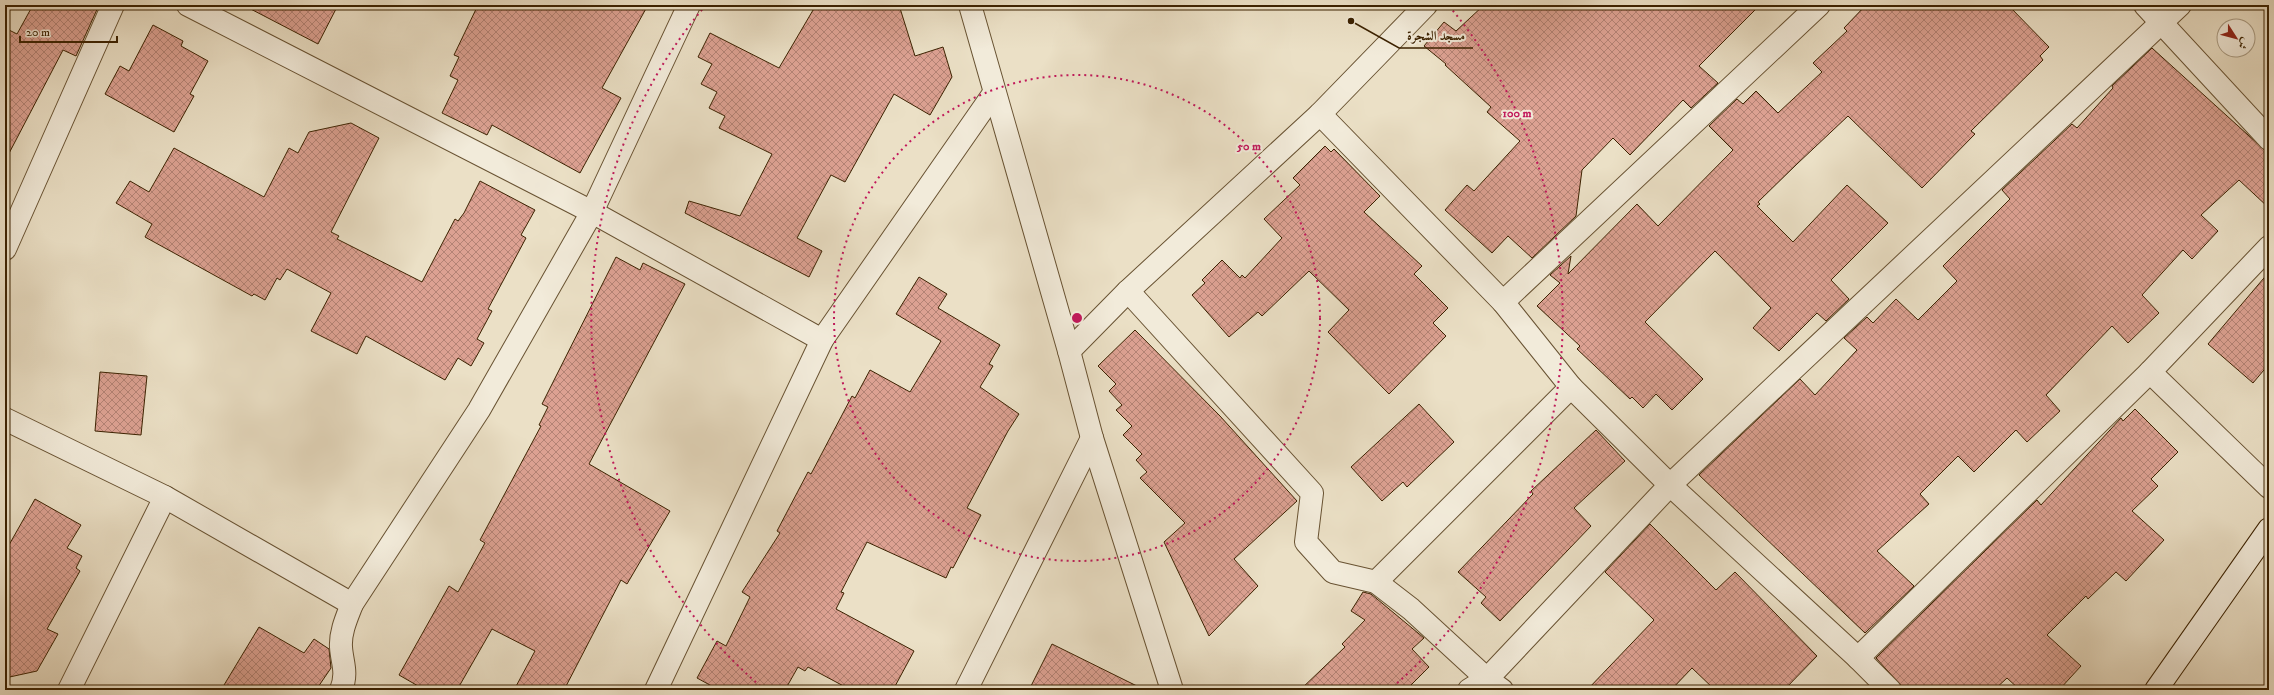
<svg xmlns="http://www.w3.org/2000/svg" width="2274" height="695" font-family="'IM FELL DW Pica',Amiri,serif">
<style>
.building{fill:url(#building-cross-hatch);stroke:#3c2201}
.lines{fill:none;stroke-linecap:round;stroke-linejoin:round}
.street-casing{stroke:#685232;stroke-width:24}
.secondary-casing{stroke:#3c2201;stroke-width:24}
.street{stroke:#f2ebda;stroke-width:22}
.secondary{stroke:#f2ebda;stroke-width:22}
.ring{fill:none;stroke:#c2185b;stroke-width:2;stroke-dasharray:2 4}
.centre{fill:#c2185b;stroke:#f2ebda;stroke-width:2}
.ring-label{font-size:12px;text-anchor:middle;font-weight:bold;fill:#c2185b;stroke:#f2ebda;stroke-width:4;stroke-linejoin:round;paint-order:stroke}
.leader{fill:none;stroke:#3c2201;stroke-width:1.5}
.callout-dot{fill:#3c2201;stroke:#f2ebda;stroke-width:1.5}
.callout-label{font-size:13px;text-anchor:middle;font-weight:bold;fill:#3c2201;stroke:#f2ebda;stroke-width:4;stroke-linejoin:round;paint-order:stroke}
</style>
<defs>
<pattern id="building-cross-hatch" width="8" height="8" patternUnits="userSpaceOnUse"><rect width="8" height="8" fill="#dca192"/><path d="M0 0l8 8M0 8l8-8" fill="none" stroke="#b48375"/></pattern>
</defs>
<rect width="100%" height="100%" fill="#ebe0c6"/>
<filter id="stains"><feTurbulence type="fractalNoise" baseFrequency=".005" numOctaves="4"/><feColorMatrix values="0 0 0 0 .2 0 0 0 0 .09 0 0 0 0 .02 0 0 0 .5 -.17"/></filter>
<radialGradient id="worn" r=".72"><stop offset=".6" stop-color="#630" stop-opacity="0"/><stop offset="1" stop-color="#630" stop-opacity=".3"/></radialGradient>
<!-- building -->
<g class="building">
<path d="M 33,5 L 99,5 L 76,56 L 63,50 L 5,161 L 5,28 L 17,34 Z"/>
<path d="M 243,5 L 338,5 L 318,44 Z"/>
<path d="M 478,5 L 648,5 L 602,88 L 621,98 L 580,173 L 492,125 L 487,135 L 442,113 L 458,80 L 450,76 L 459,57 L 454,55 Z"/>
<path d="M 816,5 L 899,5 L 915,56 L 943,47 L 952,77 L 930,115 L 894,94 L 845,182 L 831,175 L 797,238 L 822,251 L 809,277 L 685,213 L 689,201 L 740,216 L 772,154 L 719,128 L 725,116 L 709,108 L 717,92 L 701,84 L 712,64 L 698,57 L 710,33 L 779,68 Z"/>
<path d="M 1484,5 L 1760,5 L 1699,66 L 1718,83 L 1691,108 L 1683,100 L 1630,155 L 1613,138 L 1582,170 L 1576,216 L 1532,258 L 1508,236 L 1492,253 L 1445,210 L 1467,185 L 1474,191 L 1520,141 L 1487,112 L 1491,107 L 1445,65 L 1446,64 L 1424,46 L 1444,22 L 1456,31 Z"/>
<path d="M 1866,5 L 2008,5 L 2049,47 L 2040,56 L 2043,60 L 1971,131 L 1975,134 L 1922,188 L 1848,116 L 1797,164 L 1758,202 L 1760,204 L 1757,206 L 1793,242 L 1847,185 L 1888,223 L 1831,280 L 1849,299 L 1826,321 L 1817,313 L 1779,351 L 1753,328 L 1771,308 L 1715,251 L 1645,322 L 1703,379 L 1672,410 L 1656,394 L 1643,408 L 1632,397 L 1630,399 L 1577,349 L 1580,346 L 1537,306 L 1560,283 L 1550,275 L 1571,256 L 1568,274 L 1637,204 L 1658,226 L 1733,150 L 1709,126 L 1737,99 L 1743,104 L 1756,91 L 1778,113 L 1822,72 L 1813,63 L 1847,31 L 1844,28 Z"/>
<path d="M 153,25 L 183,41 L 181,46 L 208,61 L 190,94 L 194,96 L 174,132 L 105,94 L 120,66 L 129,71 Z"/>
<path d="M 2152,48 L 2269,154 L 2269,208 L 2239,180 L 2201,215 L 2218,231 L 2192,259 L 2183,250 L 2142,295 L 2159,313 L 2128,343 L 2112,326 L 2046,395 L 2060,411 L 2027,442 L 2016,430 L 1974,472 L 1958,456 L 1920,494 L 1929,504 L 1877,551 L 1914,586 L 1865,633 L 1699,475 L 1800,379 L 1815,395 L 1857,350 L 1844,338 L 1867,317 L 1873,323 L 1896,299 L 1918,320 L 1957,281 L 1943,266 L 2010,199 L 2002,190 L 2072,124 L 2077,128 L 2113,88 L 2112,86 Z"/>
<path d="M 351,123 L 379,138 L 331,232 L 339,236 L 337,239 L 422,282 L 455,219 L 458,221 L 464,213 L 480,181 L 535,210 L 521,235 L 526,238 L 488,309 L 492,311 L 477,339 L 484,343 L 471,366 L 458,358 L 445,380 L 366,336 L 357,354 L 311,331 L 331,293 L 287,269 L 280,280 L 277,278 L 265,300 L 254,294 L 252,296 L 145,237 L 152,224 L 116,203 L 130,181 L 149,192 L 174,148 L 264,197 L 289,148 L 298,153 L 309,132 Z"/>
<path d="M 1325,146 L 1331,152 L 1334,149 L 1380,196 L 1364,212 L 1422,266 L 1414,274 L 1448,308 L 1433,323 L 1446,336 L 1389,394 L 1328,332 L 1349,310 L 1309,271 L 1262,316 L 1258,312 L 1229,337 L 1192,295 L 1205,283 L 1202,280 L 1222,260 L 1240,278 L 1242,275 L 1245,278 L 1282,238 L 1264,219 L 1300,185 L 1293,178 Z"/>
<path d="M 616,257 L 640,270 L 643,263 L 685,284 L 589,464 L 670,511 L 627,584 L 621,580 L 564,690 L 514,690 L 535,651 L 492,629 L 457,690 L 425,690 L 399,675 L 449,586 L 458,592 L 485,543 L 480,540 L 541,426 L 539,425 L 548,407 L 542,404 Z"/>
<path d="M 2269,272 L 2269,364 L 2253,383 L 2208,344 Z"/>
<path d="M 919,277 L 947,294 L 938,308 L 1000,345 L 989,364 L 993,366 L 980,387 L 1019,414 L 1008,431 L 967,508 L 981,515 L 953,568 L 951,567 L 946,578 L 867,542 L 841,592 L 844,593 L 836,609 L 914,651 L 893,690 L 851,690 L 808,667 L 805,671 L 798,667 L 785,690 L 719,690 L 697,678 L 717,641 L 726,646 L 750,597 L 742,592 L 780,533 L 777,531 L 808,472 L 811,474 L 852,396 L 855,398 L 870,370 L 910,392 L 941,341 L 896,314 Z"/>
<path d="M 1135,330 L 1220,416 L 1297,501 L 1234,559 L 1258,586 L 1209,636 L 1164,542 L 1185,523 L 1140,478 L 1147,472 L 1136,460 L 1142,454 L 1123,435 L 1132,426 L 1116,410 L 1122,405 L 1109,391 L 1116,384 L 1098,366 Z"/>
<path d="M 100,372 L 147,376 L 141,435 L 95,431 Z"/>
<path d="M 1419,404 L 1454,442 L 1407,487 L 1403,482 L 1382,501 L 1351,467 Z"/>
<path d="M 2135,409 L 2178,452 L 2151,479 L 2158,486 L 2132,511 L 2164,540 L 2126,581 L 2116,572 L 2088,599 L 2086,596 L 2047,635 L 2081,666 L 2059,690 L 2020,690 L 2007,678 L 1994,690 L 1905,690 L 1876,658 L 2037,500 L 2041,505 L 2121,418 L 2123,421 Z"/>
<path d="M 1596,430 L 1625,461 L 1574,508 L 1591,526 L 1500,621 L 1481,603 L 1486,597 L 1458,572 L 1533,494 L 1531,491 Z"/>
<path d="M 35,499 L 81,525 L 67,548 L 82,556 L 76,568 L 80,571 L 47,629 L 58,634 L 37,671 L 5,678 L 5,552 Z"/>
<path d="M 1650,524 L 1716,590 L 1735,572 L 1817,656 L 1784,690 L 1715,690 L 1692,668 L 1671,690 L 1587,690 L 1654,620 L 1605,572 Z"/>
<path d="M 1363,592 L 1371,594 L 1424,638 L 1412,649 L 1429,667 L 1406,690 L 1300,690 L 1345,647 L 1342,644 L 1365,620 L 1351,611 Z"/>
<path d="M 259,627 L 304,653 L 314,639 L 329,649 L 331,668 L 316,690 L 221,690 Z"/>
<path d="M 1052,644 L 1145,690 L 1029,690 Z"/>
</g>
<g class="lines">
<!-- street casing -->
<g class="street-casing">
<g id="street">
<path d="M 188,5 L 592,212 L 822,340"/>
<path d="M 970,5 L 1069,351 L 1092,438 L 1172,690"/>
<path d="M 2145,5 L 2269,139"/>
<path d="M 1320,114 L 1503,302 L 1571,387 L 1670,485 L 1858,658 L 1890,690"/>
<path d="M 5,249 L 113,5"/>
<path d="M 1128,291 L 1312,493 L 1306,542 L 1333,572 L 1376,582 L 1411,609 L 1487,679 L 1502,690"/>
<path d="M 1503,302 L 1819,5"/>
<path d="M 1069,351 L 1128,291 L 1320,114 L 1426,5"/>
<path d="M 2150,372 L 2269,487"/>
<path d="M 5,419 L 165,497 L 352,604"/>
<path d="M 1376,582 L 1571,387"/>
<path d="M 1858,658 L 2150,372 L 2269,247"/>
<path d="M 69,690 L 165,497"/>
<path d="M 341,690 C 348,672 342,663 341,647 C 340,632 347,617 352,604 L 479,410 L 592,212 L 689,5"/>
<path d="M 656,690 L 822,340 L 994,93"/>
<path d="M 966,690 L 1092,438"/>
<path d="M 1469,690 L 1487,679 L 1670,485 L 2180,5"/>
</g>
</g>
<!-- secondary casing -->
<g class="secondary-casing">
<path id="secondary" d="M 2156,690 L 2269,529"/>
</g>
<!-- street -->
<use href="#street" class="street"/>
<!-- secondary -->
<use href="#secondary" class="secondary"/>
</g>
<!-- distance rings -->
<g class="ring">
<circle cx="1077" cy="318" r="243"/>
<path d="M765 690A485 485 0 0 1 705 6M1449 6A485 485 0 0 1 1389 690"/>
</g>
<circle cx="1077" cy="318" r="6" class="centre"/>
<g class="ring-label">
<text x="1517" y="117">100 m</text>
<text x="1249" y="150">50 m</text>
</g>
<!-- callouts -->
<path class="leader" d="M1351 21L1399 48H1473"/>
<circle class="callout-dot" cx="1351" cy="21" r="4"/>
<g class="callout-label">
<text x="1436" y="40">مسجد الشجرة</text>
</g>
<!-- margin -->
<rect width="2274" height="695" fill="none" stroke="#ebe0c6" stroke-width="20"/>
<rect x="6" y="6" width="2262" height="683" fill="none" stroke="#3c2201" stroke-width="2"/>
<rect x="10" y="10" width="2254" height="675" fill="none" stroke="#3c2201"/>
<!-- north arrow -->
<g transform="translate(2236 38) rotate(126)"><circle r="19" fill="#f2ebda" stroke="#a99b83"/>
<path d="M0-3L7 15L0 10L-7 15Z" fill="#8f2418"/>
<text y="-6" font-size="11" font-weight="bold" text-anchor="middle" fill="#3c2201">ش</text>
</g>
<!-- scale -->
<path d="M20 36v6h97v-6" fill="none" stroke="#3c2201" stroke-width="2"/>
<text x="26" y="36" font-size="12" fill="#3c2201" stroke="#f2ebda" stroke-width="3" paint-order="stroke">20 m</text>
<rect width="100%" height="100%" filter="url(#stains)"/>
<rect width="100%" height="100%" fill="url(#worn)"/>
</svg>
